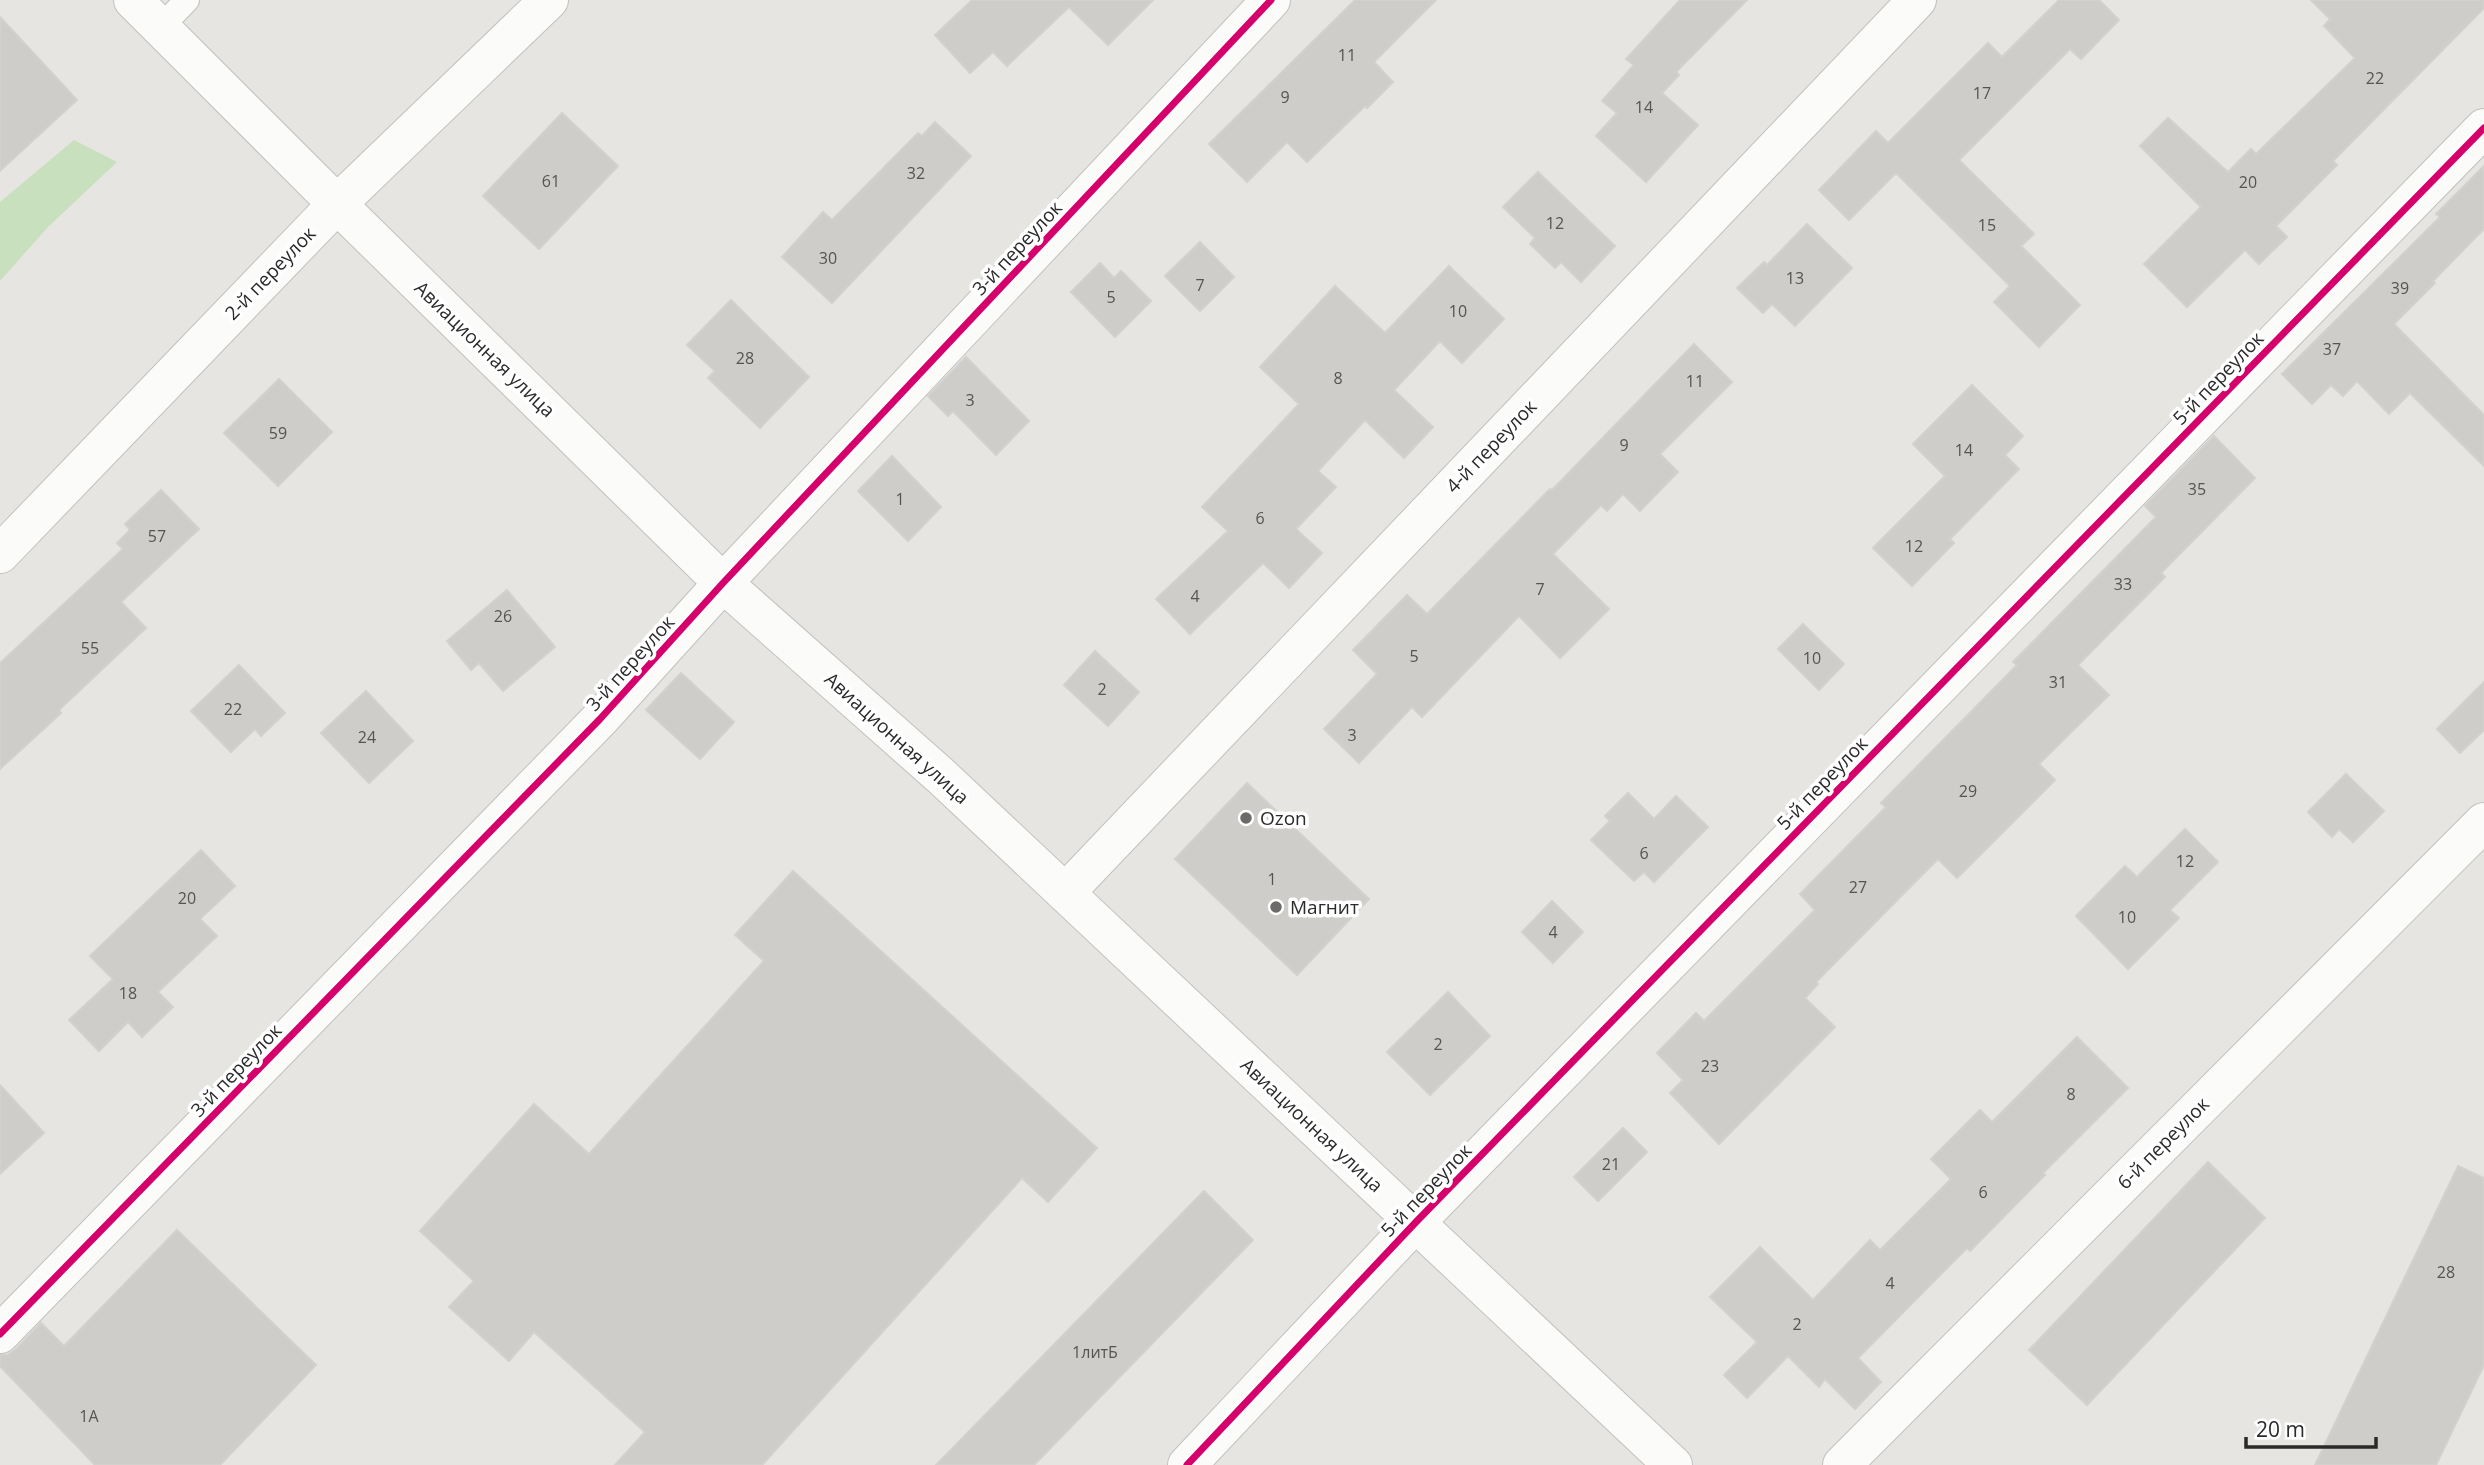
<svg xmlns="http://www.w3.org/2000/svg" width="2484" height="1465" font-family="'Open Sans',sans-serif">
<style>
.green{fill:#c8e0be}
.building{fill:#cfcdca;stroke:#d2d1cd;stroke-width:2}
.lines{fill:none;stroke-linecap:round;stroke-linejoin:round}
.lane-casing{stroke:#c2c1c0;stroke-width:26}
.street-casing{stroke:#c2c1c0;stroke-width:40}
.secondary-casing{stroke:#c2c1c0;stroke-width:40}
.lane{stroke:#fbfbfa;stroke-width:24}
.street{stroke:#fbfbfa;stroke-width:38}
.secondary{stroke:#fbfbfa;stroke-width:38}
.cycleway-casing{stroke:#fff;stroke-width:11}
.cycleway{stroke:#d6006c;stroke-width:7}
.poi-dot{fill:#6c6b6a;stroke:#fff;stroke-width:2.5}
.labels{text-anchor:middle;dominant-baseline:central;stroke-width:7;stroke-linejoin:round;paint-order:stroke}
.number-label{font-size:16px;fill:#545453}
.street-label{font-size:19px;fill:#2a2a2a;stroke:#fff}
.poi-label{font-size:19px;fill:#2a2a2a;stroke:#fff;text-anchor:start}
</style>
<rect width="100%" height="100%" fill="#e7e5e1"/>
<!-- green -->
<path class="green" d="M 74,140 L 117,162 L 48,227 L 0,281 L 0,202 Z"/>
<!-- building -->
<g class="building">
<path d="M 972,0 L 1153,0 L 1108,45 L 1069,7 L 1007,66 L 993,52 L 970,73 L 935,35 Z"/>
<path d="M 1355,0 L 1436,0 L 1374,62 L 1393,82 L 1367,108 L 1365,106 L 1307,162 L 1287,142 L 1247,182 L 1209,144 Z"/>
<path d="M 1680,0 L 1747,0 L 1676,72 L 1679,75 L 1662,93 L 1698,125 L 1646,182 L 1596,136 L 1617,113 L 1602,101 L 1634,65 L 1626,59 Z"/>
<path d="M 2059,0 L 2099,0 L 2119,20 L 2081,59 L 2070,49 L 1959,160 L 2034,234 L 2021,246 L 2080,305 L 2039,347 L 1994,302 L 2010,286 L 1896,173 L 1849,220 L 1819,190 L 1876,131 L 1888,143 L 1988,43 L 2002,57 Z"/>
<path d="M 2311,0 L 2484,0 L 2484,8 L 2333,161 L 2337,165 L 2276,226 L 2287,237 L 2259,264 L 2245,250 L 2187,307 L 2144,264 L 2201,207 L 2140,146 L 2168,118 L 2228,172 L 2251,149 L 2256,154 L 2355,58 L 2324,26 L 2330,19 Z"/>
<path d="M 0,17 L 77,100 L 0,171 Z"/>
<path d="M 562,113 L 618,166 L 539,249 L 483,196 Z"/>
<path d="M 935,122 L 971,156 L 832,303 L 782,257 L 823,212 L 832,220 L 918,133 L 922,136 Z"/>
<path d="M 2484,166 L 2484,229 L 2433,281 L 2435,283 L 2394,324 L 2484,415 L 2484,466 L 2410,393 L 2389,414 L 2357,381 L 2343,396 L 2331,385 L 2312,404 L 2282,374 L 2440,217 L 2436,214 Z"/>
<path d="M 1538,172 L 1615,246 L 1581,282 L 1561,262 L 1555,268 L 1530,244 L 1535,238 L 1503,207 Z"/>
<path d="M 1807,224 L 1852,268 L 1795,326 L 1772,304 L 1763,313 L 1737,288 L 1764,262 L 1767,265 Z"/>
<path d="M 1200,242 L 1234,277 L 1200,311 L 1165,276 Z"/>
<path d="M 1100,263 L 1114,278 L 1121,271 L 1151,301 L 1115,337 L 1071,292 Z"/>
<path d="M 1449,266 L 1504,319 L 1462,363 L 1440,341 L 1394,390 L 1433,427 L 1404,458 L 1365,420 L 1318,471 L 1336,487 L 1296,529 L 1322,553 L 1289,588 L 1263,563 L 1190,634 L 1156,599 L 1228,531 L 1202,507 L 1299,404 L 1260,367 L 1335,286 L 1385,333 Z"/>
<path d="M 731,300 L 809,377 L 760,428 L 708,378 L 715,371 L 687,345 Z"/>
<path d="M 1694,344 L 1732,382 L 1660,454 L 1678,472 L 1640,511 L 1623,494 L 1607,511 L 1601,505 L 1553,554 L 1609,609 L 1560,658 L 1519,616 L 1422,717 L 1412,707 L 1359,763 L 1324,729 L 1377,674 L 1353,650 L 1407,595 L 1427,614 L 1550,489 L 1552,490 Z"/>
<path d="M 966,357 L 1029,421 L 996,455 L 953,411 L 948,416 L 928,396 Z"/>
<path d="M 279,379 L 332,432 L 278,486 L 224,433 Z"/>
<path d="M 1972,385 L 2023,436 L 2005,455 L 2019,469 L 1950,539 L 1954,543 L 1912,586 L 1873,548 L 1945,476 L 1913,444 Z"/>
<path d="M 2214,436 L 2255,478 L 2161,573 L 2165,577 L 2078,665 L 2109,695 L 2039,764 L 2055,780 L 1957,878 L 1938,859 L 1816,982 L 1818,984 L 1805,998 L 1835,1027 L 1719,1144 L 1670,1093 L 1683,1080 L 1657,1053 L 1696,1013 L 1704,1021 L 1815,910 L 1800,894 L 1886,807 L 1881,803 L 2017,665 L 2013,662 L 2156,517 L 2145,506 Z"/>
<path d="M 892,456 L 941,507 L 908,541 L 858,491 Z"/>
<path d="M 161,490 L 199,529 L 121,602 L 146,628 L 59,710 L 61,713 L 0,769 L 0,663 L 123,549 L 117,543 L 130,530 L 125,524 Z"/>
<path d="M 507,590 L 555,647 L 503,691 L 479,663 L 471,670 L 447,641 Z"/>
<path d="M 1803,624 L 1844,664 L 1819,690 L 1778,649 Z"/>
<path d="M 1095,651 L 1139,692 L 1108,726 L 1064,685 Z"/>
<path d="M 239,665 L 285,713 L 261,736 L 255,729 L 231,752 L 191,711 Z"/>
<path d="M 681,673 L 734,722 L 700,759 L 646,710 Z"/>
<path d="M 2484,682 L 2484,730 L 2460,753 L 2437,729 Z"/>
<path d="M 366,691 L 413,741 L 369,783 L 321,733 Z"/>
<path d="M 2346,774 L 2384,811 L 2353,842 L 2339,829 L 2332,837 L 2308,812 Z"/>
<path d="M 1247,783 L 1369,899 L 1297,975 L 1175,859 Z"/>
<path d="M 1628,793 L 1654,819 L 1676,796 L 1708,827 L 1654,882 L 1644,872 L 1634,881 L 1591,840 L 1610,821 L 1605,816 Z"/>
<path d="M 2185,829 L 2218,862 L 2170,910 L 2179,918 L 2128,969 L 2076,916 L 2125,866 L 2137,877 Z"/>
<path d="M 201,850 L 235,886 L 200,919 L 217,936 L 158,992 L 173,1007 L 142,1037 L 128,1022 L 99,1051 L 69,1020 L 113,979 L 90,956 Z"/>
<path d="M 793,871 L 1097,1148 L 1048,1202 L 1022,1178 L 762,1465 L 615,1465 L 645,1432 L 534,1332 L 509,1361 L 449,1307 L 474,1281 L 420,1231 L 534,1104 L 589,1154 L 764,961 L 735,935 Z"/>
<path d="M 1552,901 L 1583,932 L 1553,963 L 1522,932 Z"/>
<path d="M 1448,992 L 1490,1036 L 1430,1095 L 1387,1052 Z"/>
<path d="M 2077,1037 L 2128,1088 L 2043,1173 L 2045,1175 L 1970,1251 L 1967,1248 L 1858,1358 L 1881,1382 L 1855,1409 L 1825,1379 L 1819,1387 L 1788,1356 L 1747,1398 L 1724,1375 L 1757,1342 L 1710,1297 L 1760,1247 L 1813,1300 L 1870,1240 L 1880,1250 L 1951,1179 L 1931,1159 L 1980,1110 L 1992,1122 Z"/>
<path d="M 0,1085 L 44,1133 L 0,1174 Z"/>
<path d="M 1623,1128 L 1647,1152 L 1598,1201 L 1574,1177 Z"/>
<path d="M 2208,1162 L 2265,1218 L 2087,1405 L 2029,1350 Z"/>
<path d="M 2458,1166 L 2484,1178 L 2484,1365 L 2436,1465 L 2315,1465 Z"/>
<path d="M 1204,1191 L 1253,1240 L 1034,1465 L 936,1465 Z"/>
<path d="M 177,1230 L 316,1365 L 220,1465 L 95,1465 L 0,1366 L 0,1355 L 7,1355 L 15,1350 L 41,1323 L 64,1346 Z"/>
</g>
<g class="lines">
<!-- lane casing -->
<g class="lane-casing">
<path id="lane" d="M 161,27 L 187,0"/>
</g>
<!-- street casing -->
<g class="street-casing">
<g id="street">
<path d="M 0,554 L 337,204 L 549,0"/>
<path d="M 1065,893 L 1917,0"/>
<path d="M 0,1334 L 600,719 L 723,583 L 1271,0"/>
<path d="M 1187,1465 L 1416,1222 L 2484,128"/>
<path d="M 1842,1465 L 2484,822"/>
</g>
</g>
<!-- secondary casing -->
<g class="secondary-casing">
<path id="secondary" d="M 133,0 L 337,204 L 723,583 L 942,777 L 1673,1465"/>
</g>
<!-- lane -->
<use href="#lane" class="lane"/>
<!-- street -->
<use href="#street" class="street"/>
<!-- secondary -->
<use href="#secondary" class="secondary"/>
<!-- cycleway casing -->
<g class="cycleway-casing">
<g id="cycleway">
<path d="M 0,1334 L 600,719 L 723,583 L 1271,0"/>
<path d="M 1187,1465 L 1416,1222 L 2484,128"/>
</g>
</g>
<!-- cycleway -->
<use href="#cycleway" class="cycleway"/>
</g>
<!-- markers -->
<g class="poi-dot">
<circle cx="1246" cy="818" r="7"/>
<circle cx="1276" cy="907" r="7"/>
</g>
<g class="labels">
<!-- number labels -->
<g class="number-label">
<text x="1347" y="55">11</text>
<text x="2375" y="78">22</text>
<text x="1982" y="93">17</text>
<text x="1285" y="97">9</text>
<text x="1644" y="107">14</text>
<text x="916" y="173">32</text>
<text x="551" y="181">61</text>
<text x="2248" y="182">20</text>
<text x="1555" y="223">12</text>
<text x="1987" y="225">15</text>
<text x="828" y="258">30</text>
<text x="1795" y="278">13</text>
<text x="1200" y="285">7</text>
<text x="2400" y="288">39</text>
<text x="1111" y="297">5</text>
<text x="1458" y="311">10</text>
<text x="2332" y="349">37</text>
<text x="745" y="358">28</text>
<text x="1338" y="378">8</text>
<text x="1695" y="381">11</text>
<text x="970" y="400">3</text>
<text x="278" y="433">59</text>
<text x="1624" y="445">9</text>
<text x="1964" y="450">14</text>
<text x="2197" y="489">35</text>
<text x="900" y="499">1</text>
<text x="1260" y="518">6</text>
<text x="157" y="536">57</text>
<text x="1914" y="546">12</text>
<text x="2123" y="584">33</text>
<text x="1540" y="589">7</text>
<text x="1195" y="596">4</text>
<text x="503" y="616">26</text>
<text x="90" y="648">55</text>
<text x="1414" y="656">5</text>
<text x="1812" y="658">10</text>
<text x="2058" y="682">31</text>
<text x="1102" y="689">2</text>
<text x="233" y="709">22</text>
<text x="1352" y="735">3</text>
<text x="367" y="737">24</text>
<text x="1968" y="791">29</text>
<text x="1644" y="853">6</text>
<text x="2185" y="861">12</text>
<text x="1272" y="879">1</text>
<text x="1858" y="887">27</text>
<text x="187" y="898">20</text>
<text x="2127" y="917">10</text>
<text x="1553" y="932">4</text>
<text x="128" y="993">18</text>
<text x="1438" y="1044">2</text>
<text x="1710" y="1066">23</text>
<text x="2071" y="1094">8</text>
<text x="1611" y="1164">21</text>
<text x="1983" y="1192">6</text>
<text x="2446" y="1272">28</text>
<text x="1890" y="1283">4</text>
<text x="1797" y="1324">2</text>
<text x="1095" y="1352">1литБ</text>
<text x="89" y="1416">1А</text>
</g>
<!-- street labels -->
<g class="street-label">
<text transform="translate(1017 248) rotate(-47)">3-й переулок</text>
<text transform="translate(270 273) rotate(-46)">2-й переулок</text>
<text transform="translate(485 349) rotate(44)">Авиационная улица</text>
<text transform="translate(2218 378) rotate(-46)">5-й переулок</text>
<text transform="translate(1491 446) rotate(-46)">4-й переулок</text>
<text transform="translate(630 663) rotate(-48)">3-й переулок</text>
<text transform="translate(897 738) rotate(42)">Авиационная улица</text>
<text transform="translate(1822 783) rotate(-46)">5-й переулок</text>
<text transform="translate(236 1070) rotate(-46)">3-й переулок</text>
<text transform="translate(1312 1125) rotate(43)">Авиационная улица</text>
<text transform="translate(2163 1143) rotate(-45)">6-й переулок</text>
<text transform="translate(1426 1190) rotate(-46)">5-й переулок</text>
</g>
<!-- poi labels -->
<g class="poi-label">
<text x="1260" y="818">Ozon</text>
<text x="1290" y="907">Магнит</text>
</g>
</g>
<!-- scale -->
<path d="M2246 1437v10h130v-10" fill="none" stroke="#2a2a2a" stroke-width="3.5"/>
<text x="2256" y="1437" font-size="21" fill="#2a2a2a" stroke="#ffffff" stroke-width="5" paint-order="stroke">20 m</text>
</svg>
